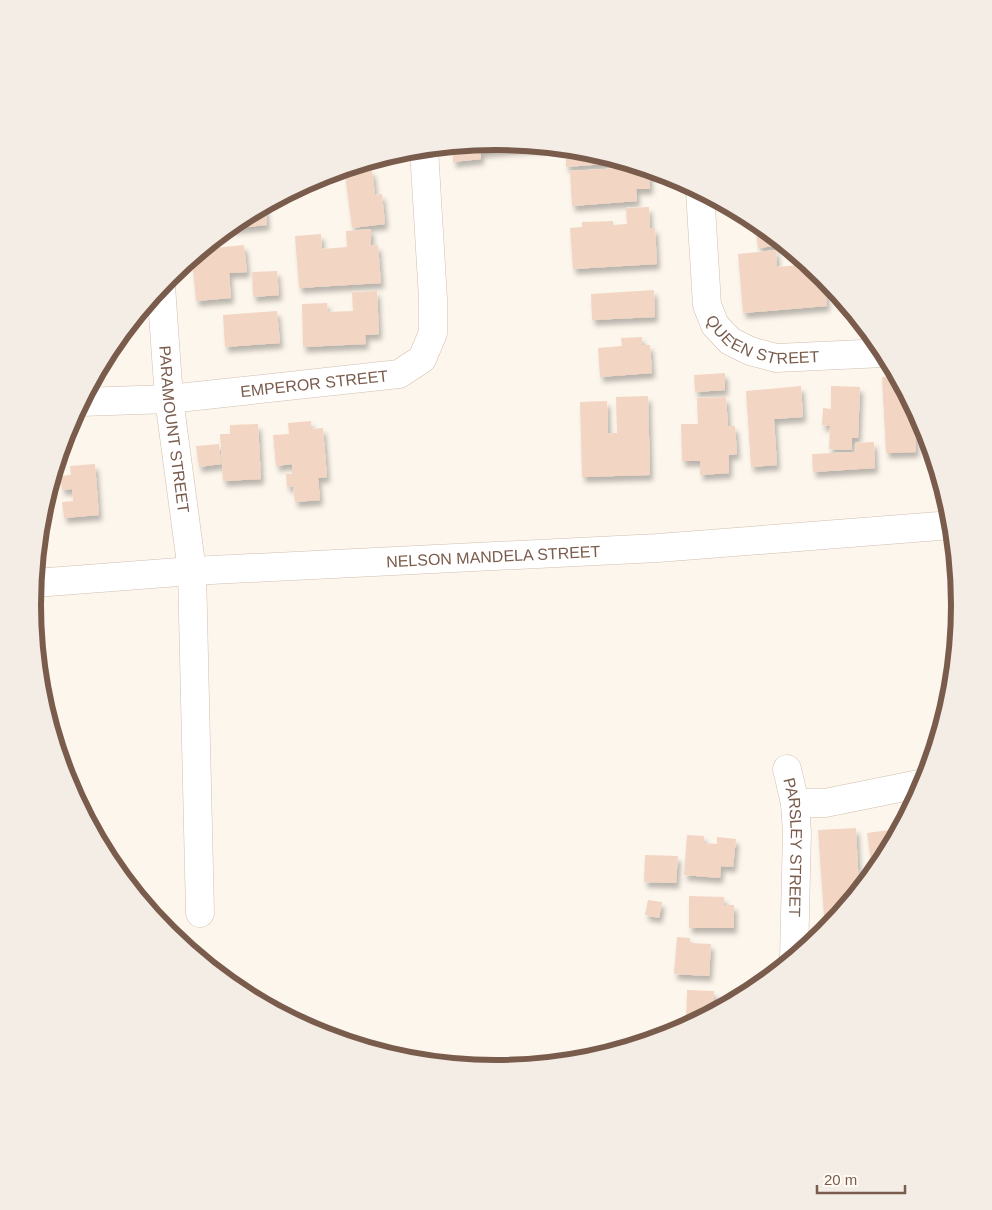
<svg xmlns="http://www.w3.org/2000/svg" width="992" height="1210" font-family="Helvetica,sans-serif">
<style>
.building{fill:#f3d5c3;filter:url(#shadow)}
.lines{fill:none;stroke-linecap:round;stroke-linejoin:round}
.minor-casing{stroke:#d1beb0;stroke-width:29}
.minor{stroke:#fff;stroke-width:28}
.labels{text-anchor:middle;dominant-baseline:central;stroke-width:5;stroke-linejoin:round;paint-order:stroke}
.street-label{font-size:16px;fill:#7a5c4d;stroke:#fffaf3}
.rim{fill:none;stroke:#7a5c4d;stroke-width:6}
</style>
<defs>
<filter id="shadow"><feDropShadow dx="3" dy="5.5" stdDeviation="2.5" flood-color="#0004"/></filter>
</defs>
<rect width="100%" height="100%" fill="#fdf6ec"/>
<!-- building -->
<g class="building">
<path d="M 496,142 L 545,146 L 545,147 L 481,152 L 481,159 L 453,162 L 452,146 Z"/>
<path d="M 566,148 L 587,150 L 618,160 L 618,163 L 566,167 Z"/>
<path d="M 640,167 L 649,169 L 650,189 L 636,189 L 637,201 L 572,206 L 570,171 Z"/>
<path d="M 372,170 L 375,195 L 382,194 L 385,224 L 352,228 L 345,174 Z"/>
<path d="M 265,205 L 267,225 L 227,229 L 239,219 Z"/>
<path d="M 649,207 L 650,228 L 655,228 L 657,264 L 573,269 L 570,228 L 582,227 L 582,222 L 613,221 L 613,225 L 627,224 L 626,208 Z"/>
<path d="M 755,221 L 759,224 L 784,245 L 758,248 Z"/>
<path d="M 371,229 L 371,246 L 378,245 L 381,283 L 299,288 L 295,236 L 321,234 L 322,249 L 347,247 L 346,231 Z"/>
<path d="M 244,245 L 247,272 L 229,273 L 231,298 L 196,301 L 192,258 L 203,249 Z"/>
<path d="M 776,250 L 777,267 L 799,265 L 799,261 L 803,260 L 824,277 L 827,306 L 743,313 L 738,254 Z"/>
<path d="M 277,271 L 279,295 L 253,297 L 252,272 Z"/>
<path d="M 654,290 L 655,317 L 592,320 L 591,294 Z"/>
<path d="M 377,291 L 379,334 L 365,335 L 366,344 L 303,347 L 302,304 L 327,303 L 328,312 L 353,311 L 352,292 Z"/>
<path d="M 277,311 L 280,343 L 225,347 L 223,315 Z"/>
<path d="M 642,337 L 642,345 L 650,345 L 652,373 L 600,377 L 598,348 L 622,346 L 621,338 Z"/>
<path d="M 725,373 L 725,390 L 695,392 L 694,375 Z"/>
<path d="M 897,376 L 923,426 L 915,426 L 916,452 L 886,453 L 882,377 Z"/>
<path d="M 801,386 L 803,417 L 774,419 L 777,465 L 751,467 L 746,391 Z"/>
<path d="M 831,386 L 860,387 L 858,438 L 852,438 L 852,450 L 829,449 L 830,426 L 822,425 L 823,408 L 831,409 Z"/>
<path d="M 648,396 L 650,475 L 582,477 L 580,402 L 607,401 L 608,433 L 617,433 L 616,397 Z"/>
<path d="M 726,397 L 728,426 L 735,426 L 737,454 L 729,455 L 729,473 L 700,475 L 700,461 L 682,461 L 681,424 L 698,424 L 697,398 Z"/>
<path d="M 311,421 L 311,429 L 323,428 L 327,477 L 318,478 L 320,500 L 295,502 L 293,486 L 287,487 L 286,474 L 292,474 L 292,464 L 276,466 L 273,435 L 289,434 L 288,423 Z"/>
<path d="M 258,424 L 261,479 L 223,481 L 220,434 L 230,434 L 230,425 Z"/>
<path d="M 874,442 L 875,468 L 813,472 L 812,454 L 856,452 L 855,443 Z"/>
<path d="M 219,444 L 221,464 L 199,467 L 196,446 Z"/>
<path d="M 95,464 L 99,515 L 64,518 L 62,502 L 73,501 L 72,489 L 62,490 L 60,476 L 71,475 L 70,466 Z"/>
<path d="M 856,828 L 859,890 L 838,916 L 824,916 L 818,830 Z"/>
<path d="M 897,829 L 898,832 L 881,863 L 873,873 L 867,833 Z"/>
<path d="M 687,835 L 704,836 L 704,843 L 717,844 L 717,837 L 736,839 L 733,867 L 721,866 L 720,878 L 684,875 Z"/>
<path d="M 645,855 L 678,856 L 676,883 L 644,882 Z"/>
<path d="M 689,896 L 724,897 L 724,905 L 734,905 L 734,928 L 689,928 Z"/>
<path d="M 648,900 L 662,902 L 659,918 L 645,915 Z"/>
<path d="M 677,937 L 690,938 L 690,943 L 711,944 L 709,976 L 674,974 Z"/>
<path d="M 687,990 L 714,991 L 713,1012 L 688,1025 L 686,1025 Z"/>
</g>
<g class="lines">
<!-- minor casing -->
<g class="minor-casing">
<g id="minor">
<path id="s1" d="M 700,191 L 707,305 L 715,325 L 730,341 L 750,351 L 776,358 L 884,353"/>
<path id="s2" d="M 161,286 L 169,399 L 192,571 L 200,913"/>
<path id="s3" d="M 81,402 L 169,399 L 399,374 L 422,359 L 433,333 L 433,299 L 424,149"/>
<path id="s4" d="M 35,583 L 192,571 L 658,548 L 952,525"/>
<path id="s5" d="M 787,769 L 795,803 L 797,833 L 794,957"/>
<path d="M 795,803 L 825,803 L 924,783"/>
</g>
</g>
<!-- minor -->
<use href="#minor" class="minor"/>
</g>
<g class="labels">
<!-- street labels -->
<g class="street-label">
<text stroke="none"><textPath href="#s1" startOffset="188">QUEEN STREET</textPath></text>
<text stroke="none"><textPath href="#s3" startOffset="234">EMPEROR STREET</textPath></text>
<text stroke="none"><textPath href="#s2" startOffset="144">PARAMOUNT STREET</textPath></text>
<text stroke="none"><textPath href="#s4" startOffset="459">NELSON MANDELA STREET</textPath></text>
<text stroke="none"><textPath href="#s5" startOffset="79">PARSLEY STREET</textPath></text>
</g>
</g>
<!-- crop -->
<path d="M0 0H992V1210H0ZM41 605a455 455 0 1 1 910 0a455 455 0 1 1-910 0Z" fill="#f4ede6" fill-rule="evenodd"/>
<path class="rim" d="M41 605a455 455 0 1 1 910 0a455 455 0 1 1-910 0Z"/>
<!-- scale -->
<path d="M817 1185v8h88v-8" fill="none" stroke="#7a5c4d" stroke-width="2.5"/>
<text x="824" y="1185" font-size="15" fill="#7a5c4d" stroke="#fffaf3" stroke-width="4" paint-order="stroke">20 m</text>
</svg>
